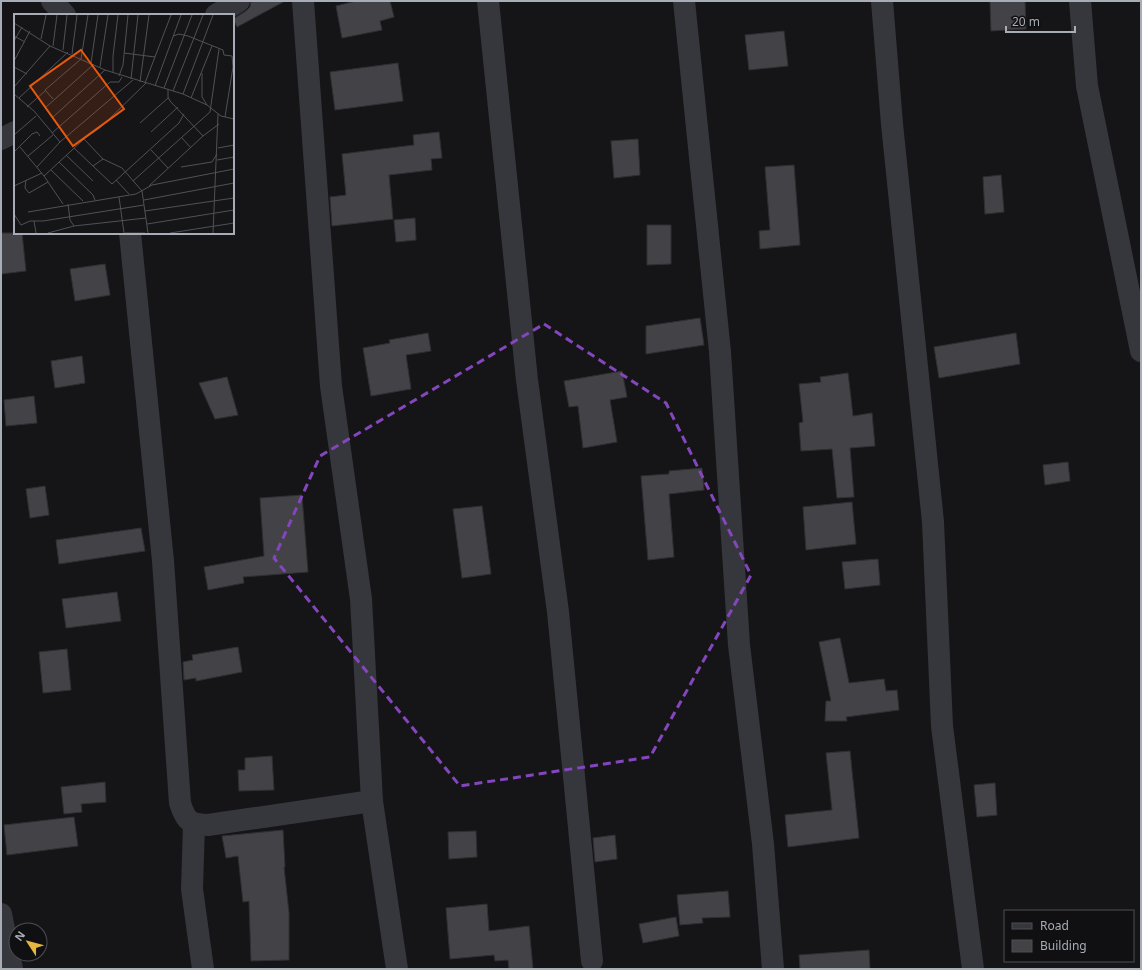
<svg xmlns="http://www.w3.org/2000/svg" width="1142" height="970" font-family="'Noto Sans',sans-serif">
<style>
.building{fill:#424247;stroke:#302f33}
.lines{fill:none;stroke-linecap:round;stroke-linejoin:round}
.minor{stroke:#36373c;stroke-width:22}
.marked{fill:none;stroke:#8446bd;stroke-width:3;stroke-dasharray:8 5;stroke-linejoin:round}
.inset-road{fill:none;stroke:#505157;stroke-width:1}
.view{fill:#e8590c;fill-opacity:0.15;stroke:#e8590c;stroke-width:2}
.inset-edge{fill:none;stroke:#a8acb6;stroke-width:2}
</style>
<rect width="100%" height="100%" fill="#151517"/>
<!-- building -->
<g class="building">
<path d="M 251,1 L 285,1 L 237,27 L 233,19 L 246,11 L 250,7 Z"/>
<path d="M 356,1 L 390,1 L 394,17 L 380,21 L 382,30 L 342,38 L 336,6 Z"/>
<path d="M 990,1 L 1025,1 L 1026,29 L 991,31 Z"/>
<path d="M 784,31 L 788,66 L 749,70 L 745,35 Z"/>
<path d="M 398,63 L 403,101 L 335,110 L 330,72 Z"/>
<path d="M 439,132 L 442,158 L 431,159 L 432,170 L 389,175 L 393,219 L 332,226 L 330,197 L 346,195 L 342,154 L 414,145 L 413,135 Z"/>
<path d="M 638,139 L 640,175 L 614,178 L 611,141 Z"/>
<path d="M 794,165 L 800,245 L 760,249 L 759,231 L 770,230 L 765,167 Z"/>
<path d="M 1001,175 L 1004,212 L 985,214 L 983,177 Z"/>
<path d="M 415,218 L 416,240 L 396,242 L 394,220 Z"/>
<path d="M 647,225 L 671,225 L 671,264 L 647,265 Z"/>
<path d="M 1,233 L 22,233 L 26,271 L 1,274 Z"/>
<path d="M 105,264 L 110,295 L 75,301 L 70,269 Z"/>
<path d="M 700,318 L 704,345 L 646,354 L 646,326 Z"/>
<path d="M 428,333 L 431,351 L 406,355 L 411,389 L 371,396 L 363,348 L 390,343 L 389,340 Z"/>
<path d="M 1016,333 L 1020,364 L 939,378 L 934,347 Z"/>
<path d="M 82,356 L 85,383 L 55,388 L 51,361 Z"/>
<path d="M 622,371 L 627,397 L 610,400 L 617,442 L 583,448 L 578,406 L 569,407 L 564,381 Z"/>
<path d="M 848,373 L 853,416 L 872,413 L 875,446 L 850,448 L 854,497 L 837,498 L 832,449 L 801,451 L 799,423 L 803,422 L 799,384 L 821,382 L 820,377 Z"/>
<path d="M 227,377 L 238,415 L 215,419 L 199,383 Z"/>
<path d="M 34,396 L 37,423 L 6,426 L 4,400 Z"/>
<path d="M 1068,462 L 1070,481 L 1045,485 L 1043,465 Z"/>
<path d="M 702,468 L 704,490 L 669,494 L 674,557 L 648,560 L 641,476 L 669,474 L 669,471 Z"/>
<path d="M 45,486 L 49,515 L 30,518 L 26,489 Z"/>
<path d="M 302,495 L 308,572 L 243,577 L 244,583 L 208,590 L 204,567 L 264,556 L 260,498 Z"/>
<path d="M 852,502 L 856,544 L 806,550 L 803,507 Z"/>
<path d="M 482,506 L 491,574 L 462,578 L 453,509 Z"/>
<path d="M 141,528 L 145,551 L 59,564 L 56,540 Z"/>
<path d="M 878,559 L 880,585 L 845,589 L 842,562 Z"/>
<path d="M 117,592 L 121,621 L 66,628 L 62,599 Z"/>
<path d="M 840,638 L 849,683 L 884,679 L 886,691 L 897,690 L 899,710 L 846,717 L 847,721 L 825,721 L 826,701 L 831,701 L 819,642 Z"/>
<path d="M 238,647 L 242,672 L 196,681 L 196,678 L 184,680 L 183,662 L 193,660 L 192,655 Z"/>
<path d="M 67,649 L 71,690 L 43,693 L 39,652 Z"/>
<path d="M 850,751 L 859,838 L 788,847 L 785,815 L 832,810 L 826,753 Z"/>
<path d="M 272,756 L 274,790 L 239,791 L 238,770 L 245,770 L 245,758 Z"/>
<path d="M 105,782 L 106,802 L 81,804 L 82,812 L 64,814 L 61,787 Z"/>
<path d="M 995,783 L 997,815 L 977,817 L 974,785 Z"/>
<path d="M 74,817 L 78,846 L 7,855 L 4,825 Z"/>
<path d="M 283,830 L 285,867 L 284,867 L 289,913 L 289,960 L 251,961 L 249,901 L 243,902 L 238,856 L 226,858 L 222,836 Z"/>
<path d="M 476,831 L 477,857 L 449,859 L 448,832 Z"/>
<path d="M 615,835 L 617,859 L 595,862 L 593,838 Z"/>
<path d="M 728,891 L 730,917 L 702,918 L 703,923 L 680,925 L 677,895 Z"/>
<path d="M 487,904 L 489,931 L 529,926 L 533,969 L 509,969 L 508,960 L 495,961 L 494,955 L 450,959 L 446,908 Z"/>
<path d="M 676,917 L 679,936 L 643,943 L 639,924 Z"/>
<path d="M 869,950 L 870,969 L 800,969 L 799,955 Z"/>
</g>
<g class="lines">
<!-- minor -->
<g class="minor">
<path d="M 52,1 L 65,15"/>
<path d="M 303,1 L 331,386 L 361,599 L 372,801 L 397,969"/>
<path d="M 488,1 L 527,380 L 558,612 L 592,961"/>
<path d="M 684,1 L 720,352 L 739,645 L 763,844 L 773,969"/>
<path d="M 882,1 L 892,124 L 933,522 L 942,726 L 973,969"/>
<path d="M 1080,1 L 1087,86 L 1141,351"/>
<path d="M 216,15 L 239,1"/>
<path d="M 1,139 L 15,132"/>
<path d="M 130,233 L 163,561 L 180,803 C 186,822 190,824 208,825 L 372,801"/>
<path d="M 194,824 L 192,889 L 203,969"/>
<path d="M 1,914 L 12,969"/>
</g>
</g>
<!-- marked area -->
<path class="marked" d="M 544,324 L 666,403 L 751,575 L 650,757 L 460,786 L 274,558 L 320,456 Z"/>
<!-- overview -->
<g transform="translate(14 14)">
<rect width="220" height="220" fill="#151517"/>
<path class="inset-road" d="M 0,9 L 36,32 L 91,56 L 169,80 L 193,91 L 207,102 L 220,105M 0,22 L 11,28M 159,22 L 165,20 L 174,22 L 209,36 L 210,41 L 218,42 L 219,53 L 211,103M 27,25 L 32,1M 0,27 L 8,13M 39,32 L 43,1M 49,36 L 53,1M 110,39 L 141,43M 58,40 L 63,1M 0,47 L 16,17M 77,49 L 84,1M 0,53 L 13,60M 86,53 L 94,1M 99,59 L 99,42 L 104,1M 188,59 L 188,83 L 193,91M 105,62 L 109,51 L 114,1M 117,65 L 124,1M 126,68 L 135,1M 131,69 L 157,1M 141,72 L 167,1M 0,73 L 36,32M 150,74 L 178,1M 159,77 L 189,1M 0,80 L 20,97 L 46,128M 169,80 L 199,1M 5,84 L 54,38M 177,84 L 198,32M 39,85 L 31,76 L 67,45 L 74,1M 13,93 L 31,77M 31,94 L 80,50M 39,103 L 91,56M 126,109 L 154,84M 137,118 L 164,93M 38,119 L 96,68 L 105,68 L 108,63M 0,121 L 22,102M 189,122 L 205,110M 168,124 L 177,134M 70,125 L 89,145 L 108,154 L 128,177 L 134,219M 6,133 L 30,162 L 70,125 L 87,113 L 132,69M 60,134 L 98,170 L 165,109 L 170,100M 204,134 L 220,131M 137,136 L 154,154M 0,138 L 18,120 L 23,118 L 26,122M 52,141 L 79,167M 14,142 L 39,121M 203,146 L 220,143M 45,148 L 79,181 L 81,186M 79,152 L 89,145M 23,153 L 46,128 L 119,66M 167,153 L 198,148 L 203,140M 37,156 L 69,187M 30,162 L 49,190M 12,166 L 11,174 L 15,179 L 34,168M 102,166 L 115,180M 119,167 L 196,98 L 205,35M 0,172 L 28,159M 135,172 L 189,122 L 156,87 L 154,83 L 154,75M 105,183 L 110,219M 130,186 L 220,169M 54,190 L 56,206 L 60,212M 131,197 L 220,184M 14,198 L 122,180 L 138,171 L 220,155M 0,200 L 7,211 L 16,207 L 29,207 L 130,191M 20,207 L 22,219M 133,210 L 220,196M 34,219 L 60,212 L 132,204M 111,219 L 131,219M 156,219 L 220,209M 199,219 L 204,100"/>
<path class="view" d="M 67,36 L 110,95 L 59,132 L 16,72 Z"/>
<rect width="220" height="220" class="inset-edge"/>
</g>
<!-- border -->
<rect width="1142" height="970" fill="none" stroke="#a8acb6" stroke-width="4"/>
<!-- legend -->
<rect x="1004" y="910" width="130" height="52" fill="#101012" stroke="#4d4e54"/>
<rect x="1012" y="923" width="20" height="6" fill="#36373c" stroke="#4d4e54"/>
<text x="1040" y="930" font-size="12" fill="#a8acb6">Road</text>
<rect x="1012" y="940" width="20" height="12" fill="#424247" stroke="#4d4e54"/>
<text x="1040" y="950" font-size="12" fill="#a8acb6">Building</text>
<!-- north arrow -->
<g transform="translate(28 942) rotate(306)"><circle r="19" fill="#101012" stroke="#4d4e54"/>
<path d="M0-3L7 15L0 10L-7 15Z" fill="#e6b63f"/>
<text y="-6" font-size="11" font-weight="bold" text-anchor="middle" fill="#a8acb6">N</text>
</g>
<!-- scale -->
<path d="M1006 26v6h69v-6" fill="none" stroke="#a8acb6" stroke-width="2"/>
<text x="1012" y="26" font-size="12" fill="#a8acb6" stroke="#101012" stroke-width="3" paint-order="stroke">20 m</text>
</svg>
